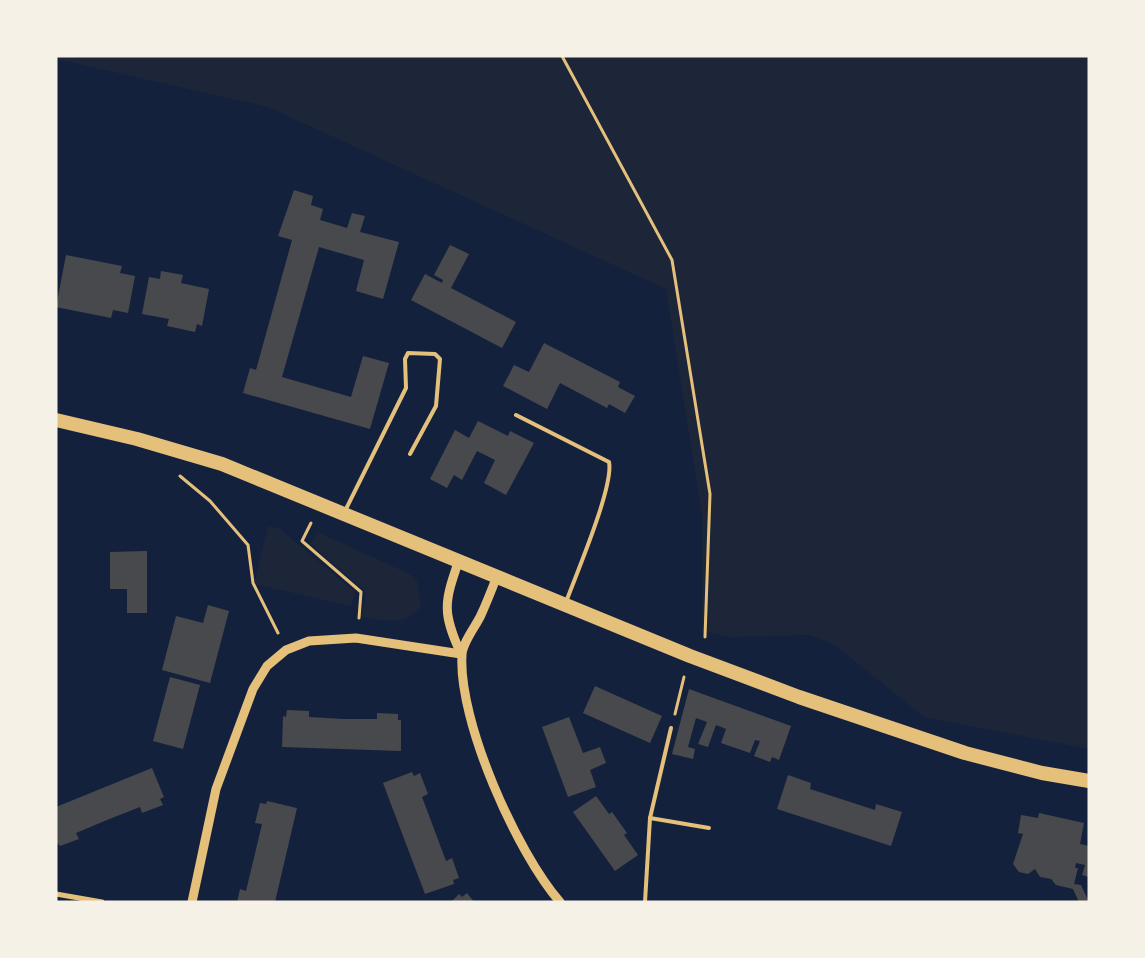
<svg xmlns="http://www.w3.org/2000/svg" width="1145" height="958" font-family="'DejaVu Sans',sans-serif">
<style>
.green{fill:#1d2539}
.building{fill:#48494c}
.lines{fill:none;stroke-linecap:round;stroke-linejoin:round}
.path{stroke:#e5c07b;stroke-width:3}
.service{stroke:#e5c07b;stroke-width:4}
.minor{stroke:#e5c07b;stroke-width:5}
.tertiary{stroke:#e5c07b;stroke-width:9}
.trunk{stroke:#e5c07b;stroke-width:14}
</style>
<rect width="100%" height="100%" fill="#14213d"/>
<!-- green -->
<g class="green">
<path d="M 56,56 L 1089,56 L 1089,749 L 924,717 L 836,646 L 811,635 L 730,637 L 702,631 L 702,515 L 666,289 L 268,107 L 56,59 Z"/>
<path d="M 268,526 L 280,529 L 355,592 L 351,606 L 254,584 Z"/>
<path d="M 317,532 L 410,574 L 417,581 L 421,605 C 405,628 386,620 362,617 L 366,592 L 311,544 Z"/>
</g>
<!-- building -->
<g class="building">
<path d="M 294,190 L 313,196 L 311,205 L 323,209 L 320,220 L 347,228 L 352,213 L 365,216 L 360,232 L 399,242 L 383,299 L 356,291 L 364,260 L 319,247 L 282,377 L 351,397 L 363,356 L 389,363 L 370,429 L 243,393 L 250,368 L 256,370 L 292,240 L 278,236 Z"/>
<path d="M 450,245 L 469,254 L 451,288 L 516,322 L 502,348 L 411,300 L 425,274 L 442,283 L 443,280 L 434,275 Z"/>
<path d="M 66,255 L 122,266 L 120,273 L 135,276 L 128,313 L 113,310 L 111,318 L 56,307 Z"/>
<path d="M 161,271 L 183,275 L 181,283 L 209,289 L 202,326 L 197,324 L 195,332 L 167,326 L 169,319 L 142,314 L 149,277 L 160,279 Z"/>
<path d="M 544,343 L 620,382 L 618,387 L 635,396 L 625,413 L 609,404 L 607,408 L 560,383 L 547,409 L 503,386 L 514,365 L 529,372 Z"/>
<path d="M 478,421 L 508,436 L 510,431 L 534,443 L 506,495 L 484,483 L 495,460 L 477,451 L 462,480 L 454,475 L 447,488 L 430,479 L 455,430 L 469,438 Z"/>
<path d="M 147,551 L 147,613 L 127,613 L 127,589 L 110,589 L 110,552 Z"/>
<path d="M 208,605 L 229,611 L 210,683 L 162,670 L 176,616 L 203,623 Z"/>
<path d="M 170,677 L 200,685 L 183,749 L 153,741 Z"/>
<path d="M 595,686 L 662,716 L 650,743 L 583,713 Z"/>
<path d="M 689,689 L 791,726 L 779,760 L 772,757 L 770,762 L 754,756 L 760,741 L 755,740 L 750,753 L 721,743 L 726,729 L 716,725 L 708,747 L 698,744 L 707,722 L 696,718 L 688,747 L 695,749 L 693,759 L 672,754 Z"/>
<path d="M 287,710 L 309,711 L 309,717 L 344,719 L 377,719 L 377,713 L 398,714 L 398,720 L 401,720 L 401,751 L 282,747 L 283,716 L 286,717 Z"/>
<path d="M 569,717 L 583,753 L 600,747 L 606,763 L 590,770 L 596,787 L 568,797 L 542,727 Z"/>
<path d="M 152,768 L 164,797 L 160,799 L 163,805 L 142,813 L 140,807 L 107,820 L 76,833 L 79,839 L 60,846 L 56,841 L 56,807 Z"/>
<path d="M 412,772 L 414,776 L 420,773 L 428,794 L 422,797 L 446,861 L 452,858 L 459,878 L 453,880 L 454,884 L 425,894 L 383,783 Z"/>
<path d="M 788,775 L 811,783 L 810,789 L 875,810 L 876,804 L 902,812 L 891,846 L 777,809 Z"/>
<path d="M 596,796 L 609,814 L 612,812 L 627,833 L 624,835 L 638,855 L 615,871 L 573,812 Z"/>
<path d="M 267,801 L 297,808 L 275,902 L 237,902 L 240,889 L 246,891 L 262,824 L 255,823 L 260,803 L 266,804 Z"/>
<path d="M 1039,813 L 1084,823 L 1080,844 L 1089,846 L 1089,877 L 1082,875 L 1085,865 L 1076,863 L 1075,868 L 1078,868 L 1074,884 L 1081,885 L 1089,902 L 1079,902 L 1073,889 L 1056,885 L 1051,879 L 1040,877 L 1035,869 L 1028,874 L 1019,872 L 1013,864 L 1023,834 L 1018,833 L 1021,815 L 1038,818 Z"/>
<path d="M 467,893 L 474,902 L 451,902 L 459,894 L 462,897 Z"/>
</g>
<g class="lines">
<!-- path -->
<g class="path">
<path d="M 562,56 L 672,260 L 710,494 L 705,637"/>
<path d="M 180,476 L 210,501 L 248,545 L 253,583 L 278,633"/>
<path d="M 311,523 L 302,541 L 361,592 L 359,618"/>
<path d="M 675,714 L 684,677"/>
</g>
<!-- service -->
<g class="service">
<path d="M 516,415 L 609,462 C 614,486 576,575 566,602"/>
<path d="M 345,511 L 406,388 L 405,359 L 408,353 L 435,354 L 440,359 L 436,406 L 410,454"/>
<path d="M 650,818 L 709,828"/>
<path d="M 645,902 L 650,818 L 671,728"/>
</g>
<!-- minor -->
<path class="minor" d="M 56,894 L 102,902"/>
<!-- tertiary -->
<g class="tertiary">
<path d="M 459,560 C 444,603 442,612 461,654"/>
<path d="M 497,576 C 492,589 487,602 481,615 C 476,626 462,643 462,655 C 458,721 517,853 560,902"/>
<path d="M 192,902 L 216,789 L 253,689 L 267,666 L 286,650 L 309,641 L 356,638 L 461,654"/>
</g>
<!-- trunk -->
<path class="trunk" d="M 56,420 L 137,439 L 222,464 L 690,656 L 799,697 L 965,753 L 1042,773 L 1089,781"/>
</g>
<!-- border -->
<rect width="1145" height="958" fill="none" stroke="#f6f1e7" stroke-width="115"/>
</svg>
